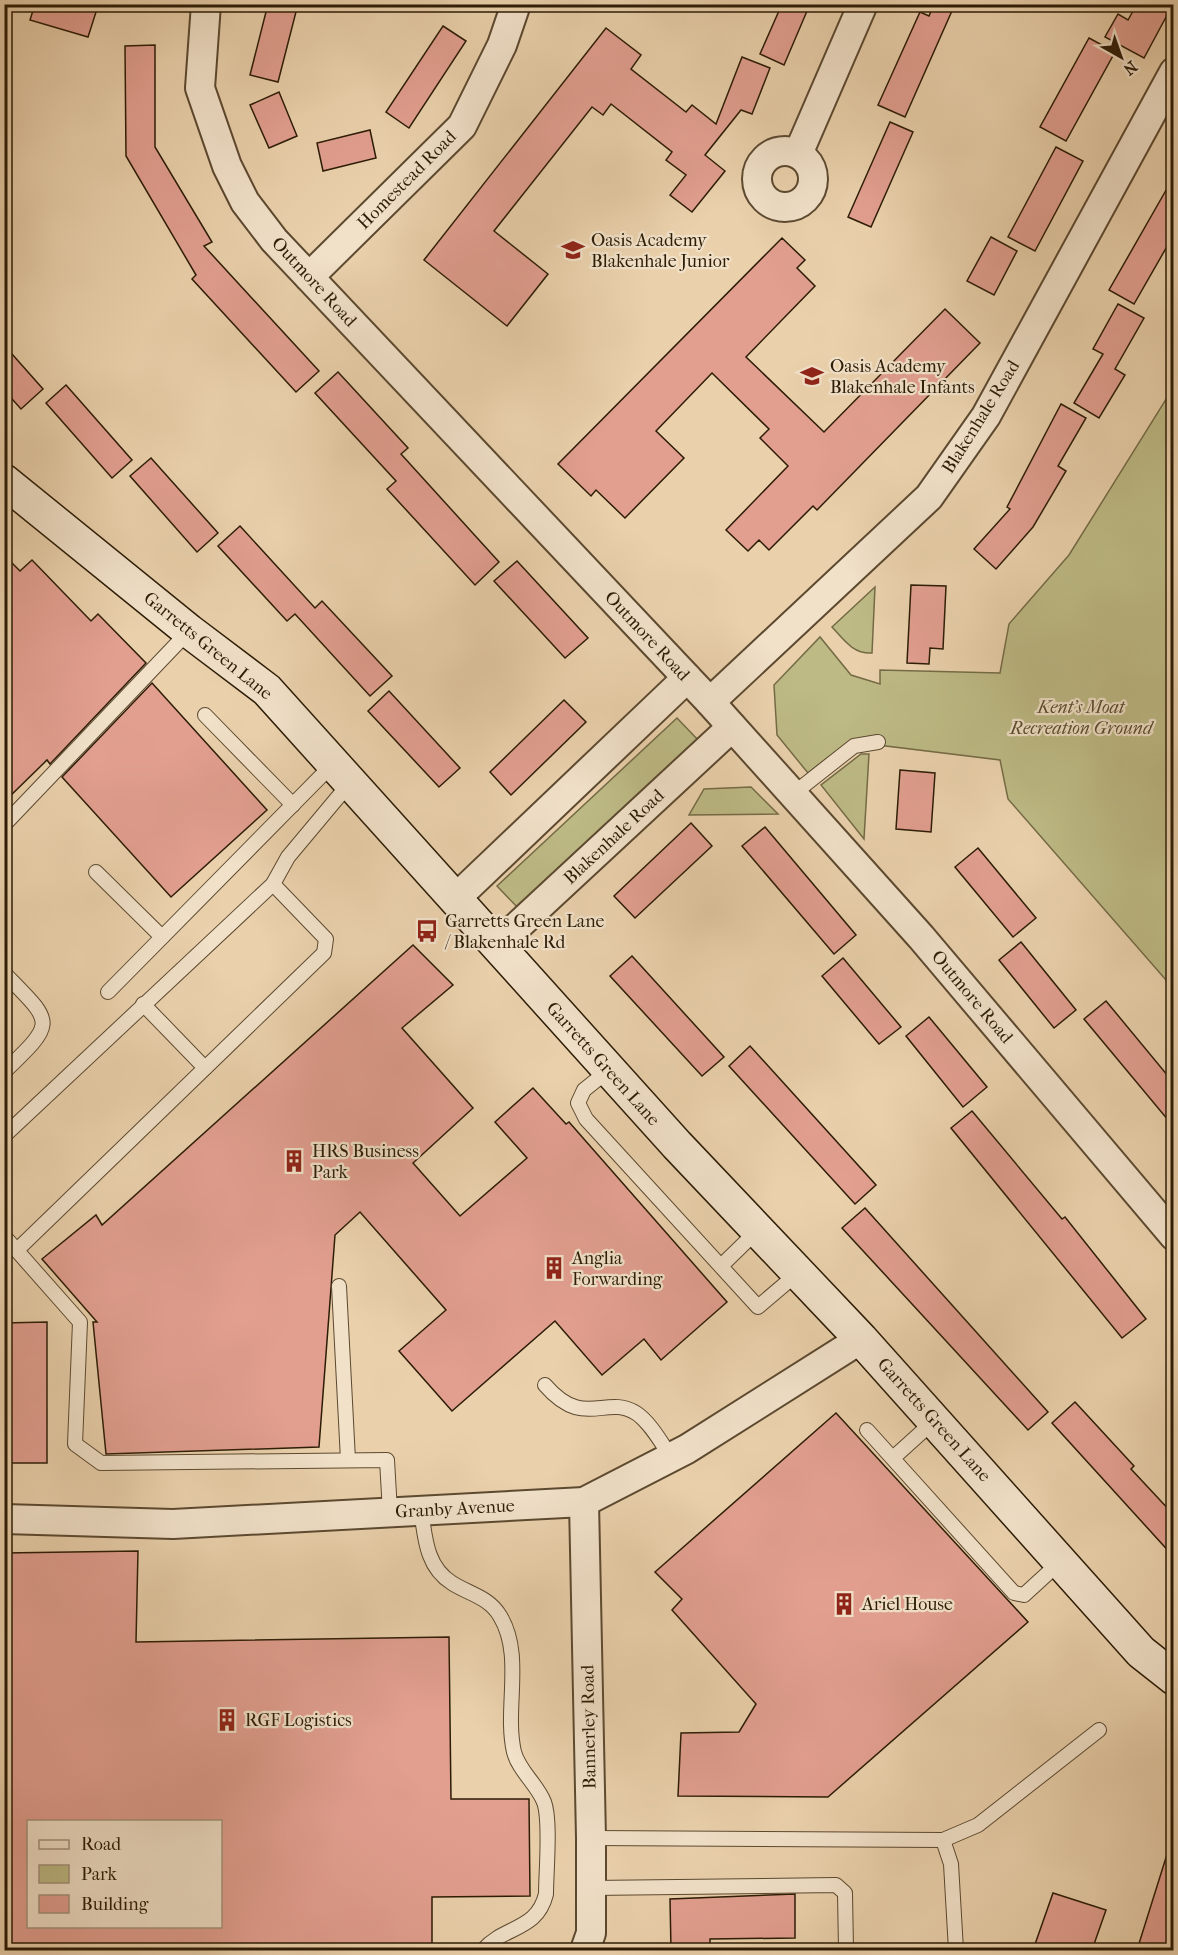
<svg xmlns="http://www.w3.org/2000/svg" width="1178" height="1955" font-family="'IM FELL French Canon',serif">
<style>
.green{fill:#bdba85;stroke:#746b46;stroke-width:1.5}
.building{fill:#e29f90;stroke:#2c1c06;stroke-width:1.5;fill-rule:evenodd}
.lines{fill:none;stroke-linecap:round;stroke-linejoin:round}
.lane-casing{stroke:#5c4930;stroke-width:16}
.street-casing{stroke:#5c4930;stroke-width:32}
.secondary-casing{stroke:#2c1c06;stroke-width:36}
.lane{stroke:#f1e1c9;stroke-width:14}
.street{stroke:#f1e1c9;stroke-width:28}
.secondary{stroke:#f1e1c9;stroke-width:33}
.labels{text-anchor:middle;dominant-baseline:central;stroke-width:4.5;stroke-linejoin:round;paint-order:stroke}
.street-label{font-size:18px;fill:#2c1c06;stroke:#f1e1c9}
.poi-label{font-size:18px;fill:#2c1c06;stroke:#f1e1c9;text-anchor:start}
.park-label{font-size:18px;font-style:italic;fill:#584b2c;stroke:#f1e1c9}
</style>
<rect width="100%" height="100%" fill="#ead1ac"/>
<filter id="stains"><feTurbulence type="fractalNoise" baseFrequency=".00333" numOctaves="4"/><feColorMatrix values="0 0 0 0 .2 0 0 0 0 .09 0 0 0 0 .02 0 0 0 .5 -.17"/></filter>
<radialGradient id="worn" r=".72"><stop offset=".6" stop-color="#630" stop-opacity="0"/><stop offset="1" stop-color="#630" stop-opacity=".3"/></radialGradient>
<!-- green -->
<g class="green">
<path d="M 1173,388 L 1173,988 L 1008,799 L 1000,760 L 878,745 L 878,737 C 849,738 831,755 808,773 L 777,735 L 774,685 L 820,637 L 851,675 L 880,684 L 880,670 L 1000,673 L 1009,624 L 1069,555 Z"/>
<path d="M 875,587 L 872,653 C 853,654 844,640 832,627 Z"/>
<path d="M 677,718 L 699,741 L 519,909 L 497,886 Z"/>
<path d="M 861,754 L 869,754 L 864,839 L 821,785 Z"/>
<path d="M 751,787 L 778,814 L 689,815 L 704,789 Z"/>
</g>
<!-- building -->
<g class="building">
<path d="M 35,4 L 83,4 L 97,9 L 88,37 L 30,20 Z"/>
<path d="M 268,4 L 298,4 L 278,82 L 250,75 Z"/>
<path d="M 782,4 L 810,4 L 784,65 L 760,54 Z"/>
<path d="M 934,4 L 955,4 L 905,117 L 878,105 L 920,12 L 929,16 Z"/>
<path d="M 1137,4 L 1173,4 L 1144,58 L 1105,37 L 1118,14 L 1128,20 Z"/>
<path d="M 443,26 L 466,41 L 409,128 L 386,112 Z"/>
<path d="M 606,28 L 641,55 L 631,69 L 686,112 L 692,105 L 716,124 L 742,57 L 770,68 L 752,114 L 741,110 L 705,155 L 725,171 L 692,212 L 670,195 L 686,175 L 666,160 L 672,152 L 611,104 L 603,115 L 592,107 L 494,231 L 548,274 L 507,326 L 424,260 Z"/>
<path d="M 1089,38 L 1115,52 L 1066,141 L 1040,127 Z"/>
<path d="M 155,45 L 155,147 L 212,242 L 204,246 L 319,371 L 296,392 L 192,279 L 196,275 L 126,156 L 125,46 Z"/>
<path d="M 279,92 L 297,136 L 269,148 L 250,105 Z"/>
<path d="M 890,122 L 913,132 L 871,227 L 848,217 Z"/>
<path d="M 370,130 L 376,158 L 323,171 L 317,143 Z"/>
<path d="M 1056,147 L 1083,161 L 1035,251 L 1008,237 Z"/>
<path d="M 1173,178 L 1173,236 L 1134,304 L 1109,290 Z"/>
<path d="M 991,237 L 1017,251 L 994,295 L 967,281 Z"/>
<path d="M 782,238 L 805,260 L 797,268 L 815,286 L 746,357 L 824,432 L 945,309 L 980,343 L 817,510 L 813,506 L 769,550 L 759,540 L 748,551 L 726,530 L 788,466 L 760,438 L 769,429 L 712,373 L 656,431 L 684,458 L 625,518 L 596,490 L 591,496 L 558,464 Z"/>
<path d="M 1118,304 L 1144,318 L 1115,369 L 1125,375 L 1099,418 L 1074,403 L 1103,354 L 1093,349 Z"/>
<path d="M 4,345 L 43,389 L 21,409 L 4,390 Z"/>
<path d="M 338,372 L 408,448 L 401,454 L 499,562 L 475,585 L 387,489 L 396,481 L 315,393 Z"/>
<path d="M 66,385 L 132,460 L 112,478 L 46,403 Z"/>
<path d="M 1061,404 L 1086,418 L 1058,466 L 1066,471 L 1033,527 L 996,569 L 974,549 L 1010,509 L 1007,507 Z"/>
<path d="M 151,458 L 218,533 L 197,552 L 130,476 Z"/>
<path d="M 240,526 L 315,608 L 322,601 L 392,676 L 370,696 L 295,614 L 287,621 L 218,546 Z"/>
<path d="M 4,555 L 20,571 L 32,560 L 91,621 L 98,614 L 146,663 L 50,764 L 47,760 L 4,802 Z"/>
<path d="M 517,561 L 588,638 L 565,658 L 494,581 Z"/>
<path d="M 911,585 L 946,586 L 943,649 L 930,648 L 929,664 L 907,663 Z"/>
<path d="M 152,683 L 267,810 L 171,897 L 62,777 Z"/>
<path d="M 389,691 L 460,768 L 439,787 L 368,711 Z"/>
<path d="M 564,700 L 586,722 L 511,795 L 490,772 Z"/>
<path d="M 900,770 L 935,773 L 931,832 L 896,829 Z"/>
<path d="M 691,823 L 712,846 L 635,918 L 614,896 Z"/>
<path d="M 765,827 L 856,935 L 834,954 L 742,846 Z"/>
<path d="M 978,848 L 1036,918 L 1013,937 L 955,867 Z"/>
<path d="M 1021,942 L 1076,1010 L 1054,1028 L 999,960 Z"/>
<path d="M 413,945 L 453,985 L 402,1028 L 473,1108 L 413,1163 L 460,1216 L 527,1158 L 495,1122 L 533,1088 L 566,1124 L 569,1122 L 727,1302 L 661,1360 L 644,1339 L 602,1375 L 555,1321 L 452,1411 L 399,1351 L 446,1310 L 360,1212 L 335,1235 L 319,1447 L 106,1454 L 93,1322 L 97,1322 L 42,1259 L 96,1215 L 102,1225 Z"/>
<path d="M 632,956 L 724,1057 L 702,1076 L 610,976 Z"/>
<path d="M 843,958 L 901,1027 L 879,1044 L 822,976 Z"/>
<path d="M 1106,1001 L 1173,1082 L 1173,1126 L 1084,1019 Z"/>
<path d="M 929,1017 L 987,1087 L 963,1107 L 906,1036 Z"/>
<path d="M 750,1046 L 876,1185 L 855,1204 L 729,1066 Z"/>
<path d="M 972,1111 L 1062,1219 L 1065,1217 L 1146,1319 L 1122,1338 L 951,1128 Z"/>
<path d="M 865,1208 L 1048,1412 L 1028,1430 L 842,1228 Z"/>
<path d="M 47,1322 L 47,1463 L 4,1463 L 4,1323 Z"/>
<path d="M 1075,1402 L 1134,1466 L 1131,1469 L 1173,1514 L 1173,1556 L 1052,1423 Z"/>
<path d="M 836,1413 L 1028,1622 L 828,1797 L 678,1796 L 681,1733 L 739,1732 L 756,1704 L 672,1610 L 682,1599 L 655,1572 Z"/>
<path d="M 138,1551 L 136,1642 L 449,1637 L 451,1799 L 529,1799 L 530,1896 L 432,1897 L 432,1950 L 4,1950 L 4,1553 ZM 28,1821 L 220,1821 L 220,1926 L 28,1926 Z"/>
<path d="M 1169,1848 L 1173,1848 L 1173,1950 L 1137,1950 Z"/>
<path d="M 1053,1893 L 1106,1910 L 1092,1950 L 1033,1950 Z"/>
<path d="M 795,1894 L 795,1938 L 710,1939 L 710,1950 L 671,1950 L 670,1899 Z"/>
</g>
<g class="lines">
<!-- lane casing -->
<g class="lane-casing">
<g id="lane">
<path d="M 205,715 L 293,805"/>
<path d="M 793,794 L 854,746 L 878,742"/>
<path d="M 4,825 L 189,631"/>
<path d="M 96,872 L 162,937"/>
<path d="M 4,973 C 54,1024 57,1021 4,1072"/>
<path d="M 108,992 L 332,765"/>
<path d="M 143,1004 L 205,1068"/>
<path d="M 609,1070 L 584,1090 L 578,1103 L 586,1119 L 758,1307 L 798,1273"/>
<path d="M 4,1136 L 273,884 L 288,857 L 349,784"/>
<path d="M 4,1236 L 80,1322 L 75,1444 L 101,1463 L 387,1460 L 390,1512"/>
<path d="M 17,1250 L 324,953 L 326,939 L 273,884"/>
<path d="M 721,1266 L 758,1230"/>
<path d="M 339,1286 L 348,1460"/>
<path d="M 545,1385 C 584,1430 605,1394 636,1413 C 650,1422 662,1444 671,1457"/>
<path d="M 867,1430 L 1014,1593 L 1024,1595 L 1060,1562"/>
<path d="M 893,1458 L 934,1421"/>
<path d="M 421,1510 C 425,1537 426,1567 452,1583 C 469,1594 489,1597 500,1616 C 524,1655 504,1709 514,1752 C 519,1771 537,1784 544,1802 C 551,1820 546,1872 546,1894 C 537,1931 505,1925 483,1950"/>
<path d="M 591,1838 L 943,1840 L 978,1825 L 1099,1730"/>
<path d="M 943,1840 L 951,1864 L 956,1950"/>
<path d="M 591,1888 L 836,1885 L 845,1893 L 846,1950"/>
</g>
</g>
<!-- street casing -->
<g class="street-casing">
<g id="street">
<path d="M 206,4 L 200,88 L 227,166 L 245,202 L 274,240 L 710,702 L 921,937 L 1174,1236"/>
<circle cx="785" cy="179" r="28"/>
<path d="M 798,154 L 863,4"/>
<path d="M 309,277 L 462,126 L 502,45 L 516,4"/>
<path d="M 710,702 L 929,497 L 986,416 L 1174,72"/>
<path d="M 454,900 L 687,678"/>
<path d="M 496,946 L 732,727"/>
<path d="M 584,1502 L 591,1838 L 591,1933 L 585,1950"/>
<path d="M 4,1519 L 173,1524 L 584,1502 L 687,1449 L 861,1339"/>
</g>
</g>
<!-- secondary casing -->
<g class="secondary-casing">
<path id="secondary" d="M 4,481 L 189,631 L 267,690 L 677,1145 L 861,1339 L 1141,1652 L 1174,1678"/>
</g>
<!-- lane -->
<use href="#lane" class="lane"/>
<!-- street -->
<use href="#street" class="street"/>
<!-- secondary -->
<use href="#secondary" class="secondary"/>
</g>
<!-- icons -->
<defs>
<g id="school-bare" transform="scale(1.8)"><path d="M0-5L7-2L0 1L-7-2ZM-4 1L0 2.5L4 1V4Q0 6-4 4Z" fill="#8f2418" stroke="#f1e1c9" stroke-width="2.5" paint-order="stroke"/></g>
<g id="bus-bare" transform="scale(1.8)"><path d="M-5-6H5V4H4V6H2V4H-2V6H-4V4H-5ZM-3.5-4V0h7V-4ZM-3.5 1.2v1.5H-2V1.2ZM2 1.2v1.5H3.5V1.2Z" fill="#8f2418" stroke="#f1e1c9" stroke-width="2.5" paint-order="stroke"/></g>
<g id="building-bare" transform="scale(1.8)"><path d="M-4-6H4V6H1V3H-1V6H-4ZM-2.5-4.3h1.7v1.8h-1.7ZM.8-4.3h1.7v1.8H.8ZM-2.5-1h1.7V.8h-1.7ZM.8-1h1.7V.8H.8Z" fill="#8f2418" stroke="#f1e1c9" stroke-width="2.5" paint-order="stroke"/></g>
</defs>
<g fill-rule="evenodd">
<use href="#school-bare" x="573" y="250"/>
<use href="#school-bare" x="812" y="376"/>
<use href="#bus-bare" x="427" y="931"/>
<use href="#building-bare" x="294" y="1161"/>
<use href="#building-bare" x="554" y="1268"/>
<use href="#building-bare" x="844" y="1604"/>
<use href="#building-bare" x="227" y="1720"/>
</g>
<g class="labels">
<!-- street labels -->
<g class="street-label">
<text transform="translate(407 180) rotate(-45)">Homestead Road</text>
<text transform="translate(314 282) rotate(47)">Outmore Road</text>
<text transform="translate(981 417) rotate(-58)">Blakenhale Road</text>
<text transform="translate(647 636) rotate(47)">Outmore Road</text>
<text transform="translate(208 646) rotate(39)">Garretts Green Lane</text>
<text transform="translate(614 837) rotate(-43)">Blakenhale Road</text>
<text transform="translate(972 997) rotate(50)">Outmore Road</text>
<text transform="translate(603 1064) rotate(48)">Garretts Green Lane</text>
<text transform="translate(934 1420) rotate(48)">Garretts Green Lane</text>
<text transform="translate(455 1509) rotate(-3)">Granby Avenue</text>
<text transform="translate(589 1727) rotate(-91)">Bannerley Road</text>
</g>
<!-- poi labels -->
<g class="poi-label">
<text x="591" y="240">Oasis Academy<tspan x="591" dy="21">Blakenhale Junior</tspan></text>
<text x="830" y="366">Oasis Academy<tspan x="830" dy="21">Blakenhale Infants</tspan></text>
<text x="445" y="921">Garretts Green Lane<tspan x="445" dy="21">/ Blakenhale Rd</tspan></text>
<text x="312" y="1151">HRS Business<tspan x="312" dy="21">Park</tspan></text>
<text x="572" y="1258">Anglia<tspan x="572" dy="21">Forwarding</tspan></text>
<text x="862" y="1604">Ariel House</text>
<text x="245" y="1720">RGF Logistics</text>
</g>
<!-- park labels -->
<g class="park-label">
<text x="1081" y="707">Kent's Moat<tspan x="1081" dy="21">Recreation Ground</tspan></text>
</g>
</g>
<!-- margin -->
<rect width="1178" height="1955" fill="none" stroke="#ead1ac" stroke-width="24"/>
<rect x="6" y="6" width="1166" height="1943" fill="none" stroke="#2c1c06" stroke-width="3"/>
<rect x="12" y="12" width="1154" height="1931" fill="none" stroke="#2c1c06" stroke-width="1.5"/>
<!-- legend -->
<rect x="27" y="1820" width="195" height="108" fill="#f1e1c9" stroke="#a2927b" stroke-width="1.5"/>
<rect x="39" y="1840" width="30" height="9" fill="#f1e1c9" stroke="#a2927b" stroke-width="1.5"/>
<text x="81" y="1850" font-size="18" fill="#2c1c06">Road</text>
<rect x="39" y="1865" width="30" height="18" fill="#bdba85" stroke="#a2927b" stroke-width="1.5"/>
<text x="81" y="1880" font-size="18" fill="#2c1c06">Park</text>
<rect x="39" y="1895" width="30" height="18" fill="#e29f90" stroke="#a2927b" stroke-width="1.5"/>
<text x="81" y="1910" font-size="18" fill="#2c1c06">Building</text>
<!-- north arrow -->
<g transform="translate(1121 57) rotate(140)" stroke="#f1e1c9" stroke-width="4.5" paint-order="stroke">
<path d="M0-4.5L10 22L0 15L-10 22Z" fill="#2c1c06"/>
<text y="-9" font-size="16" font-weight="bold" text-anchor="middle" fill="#2c1c06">N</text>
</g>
<rect width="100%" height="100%" filter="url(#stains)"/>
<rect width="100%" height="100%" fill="url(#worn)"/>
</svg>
